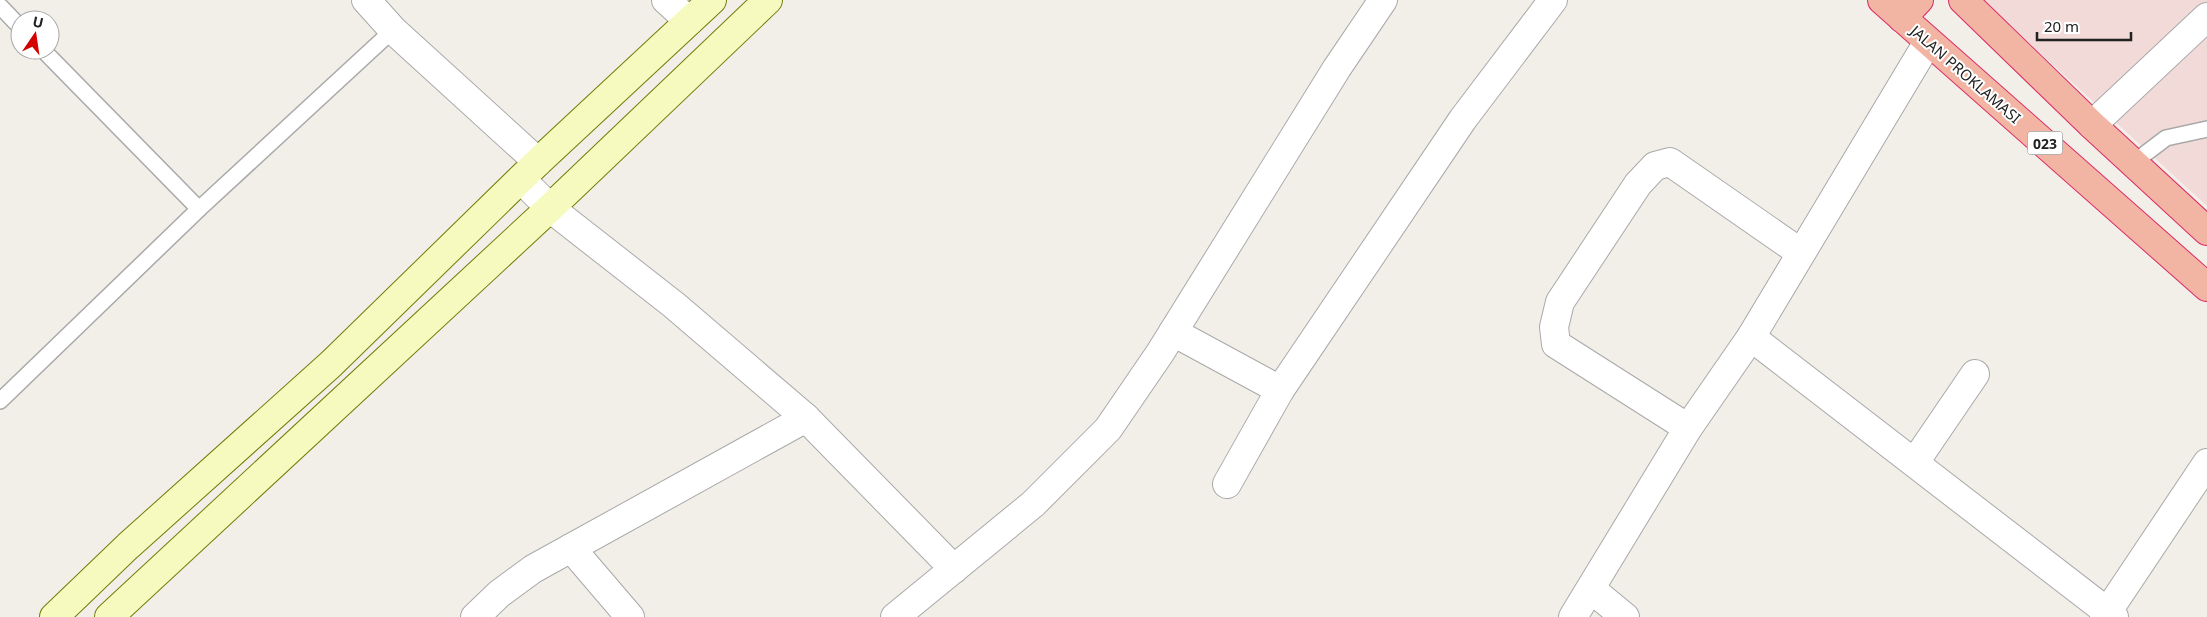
<svg xmlns="http://www.w3.org/2000/svg" width="2207" height="617" font-family="'Noto Sans',sans-serif">
<style>
.commercial{fill:#f2dad9}
.lines{fill:none;stroke-linecap:round;stroke-linejoin:round}
.service-casing{stroke:#a9a9a9;stroke-width:18}
.minor-casing{stroke:#a9a9a9;stroke-width:30}
.secondary-casing{stroke:#707d05;stroke-width:30}
.trunk-casing{stroke:#dc2a67;stroke-width:30}
.service{stroke:#fff;stroke-width:15}
.minor{stroke:#fff;stroke-width:28}
.secondary{stroke:#f7fabf;stroke-width:28}
.trunk{stroke:#f2b4a3;stroke-width:28}
.labels{text-anchor:middle;dominant-baseline:central;stroke-width:4;stroke-linejoin:round;paint-order:stroke}
.shield{fill:#fff;stroke:#646464;stroke-width:1}
.shield-label{font-size:14px;font-weight:bold;fill:#222}
.street-label{font-size:15px;fill:#222;stroke:#fff}
</style>
<rect width="100%" height="100%" fill="#f2efe9"/>
<!-- commercial -->
<path class="commercial" d="M 1982,0 L 2207,0 L 2207,206 L 2097,105 Z"/>
<g class="lines">
<!-- service casing -->
<g class="service-casing">
<g id="service">
<path d="M 0,6 L 20,27"/>
<path d="M 43,50 L 199,209"/>
<path d="M 2133,163 L 2166,138 L 2207,129"/>
<path d="M 0,401 L 199,209 L 393,30"/>
</g>
</g>
<!-- minor casing -->
<g class="minor-casing">
<g id="minor">
<path d="M 366,0 L 393,30 L 538,162"/>
<path d="M 666,0 L 689,21"/>
<path d="M 2092,125 L 2207,17"/>
<path d="M 521,179 L 550,208 L 674,305 L 806,418 L 954,569"/>
<path d="M 1173,332 L 1280,390 L 1227,484"/>
<path d="M 1751,337 L 2114,617"/>
<path d="M 1280,390 L 1463,119 L 1553,0"/>
<path d="M 1688,428 L 1556,344 L 1554,327 L 1560,302 L 1638,184 L 1655,166 L 1670,162 L 1801,253"/>
<path d="M 1915,462 L 1975,374"/>
<path d="M 571,548 L 630,617"/>
<path d="M 1591,589 L 1625,617"/>
<path d="M 475,617 L 499,594 L 533,569 L 806,418"/>
<path d="M 895,617 L 1033,504 L 1108,429 L 1160,353 L 1337,68 L 1383,0"/>
<path d="M 1573,617 L 1688,428 L 1751,337 L 1928,42"/>
<path d="M 2104,617 L 2207,463"/>
</g>
</g>
<!-- secondary casing -->
<g class="secondary-casing">
<g id="secondary">
<path d="M 54,617 L 128,546 L 331,364 L 538,162 L 712,0"/>
<path d="M 109,617 L 550,208 L 768,0"/>
</g>
</g>
<!-- trunk casing -->
<g class="trunk-casing">
<g id="trunk">
<path d="M 1882,0 L 2207,287"/>
<path d="M 1963,0 L 2092,125 L 2207,231"/>
<path d="M 1902,18 L 1919,0"/>
</g>
</g>
<!-- service -->
<use href="#service" class="service"/>
<!-- minor -->
<use href="#minor" class="minor"/>
<!-- secondary -->
<use href="#secondary" class="secondary"/>
<!-- trunk -->
<use href="#trunk" class="trunk"/>
</g>
<g class="labels">
<!-- shield labels -->
<rect class="shield" x="2027.5" y="131.5" width="35" height="23" rx="4"/>
<g class="shield-label">
<text x="2045" y="143">023</text>
</g>
<!-- street labels -->
<g class="street-label">
<text transform="translate(1966 74) rotate(41)">JALAN PROKLAMASI</text>
</g>
</g>
<!-- north arrow -->
<g transform="translate(35 35) rotate(13)"><circle r="24" fill="#ffffff" stroke="#a7a7a7"/>
<path d="M0-4L9 19L0 12L-9 19Z" fill="#d40000"/>
<text y="-8" font-size="14" font-weight="bold" text-anchor="middle" fill="#222222">U</text>
</g>
<!-- scale -->
<path d="M2037 32v8h94v-8" fill="none" stroke="#222222" stroke-width="2.5"/>
<text x="2044" y="32" font-size="15" fill="#222222" stroke="#ffffff" stroke-width="4" paint-order="stroke">20 m</text>
</svg>
